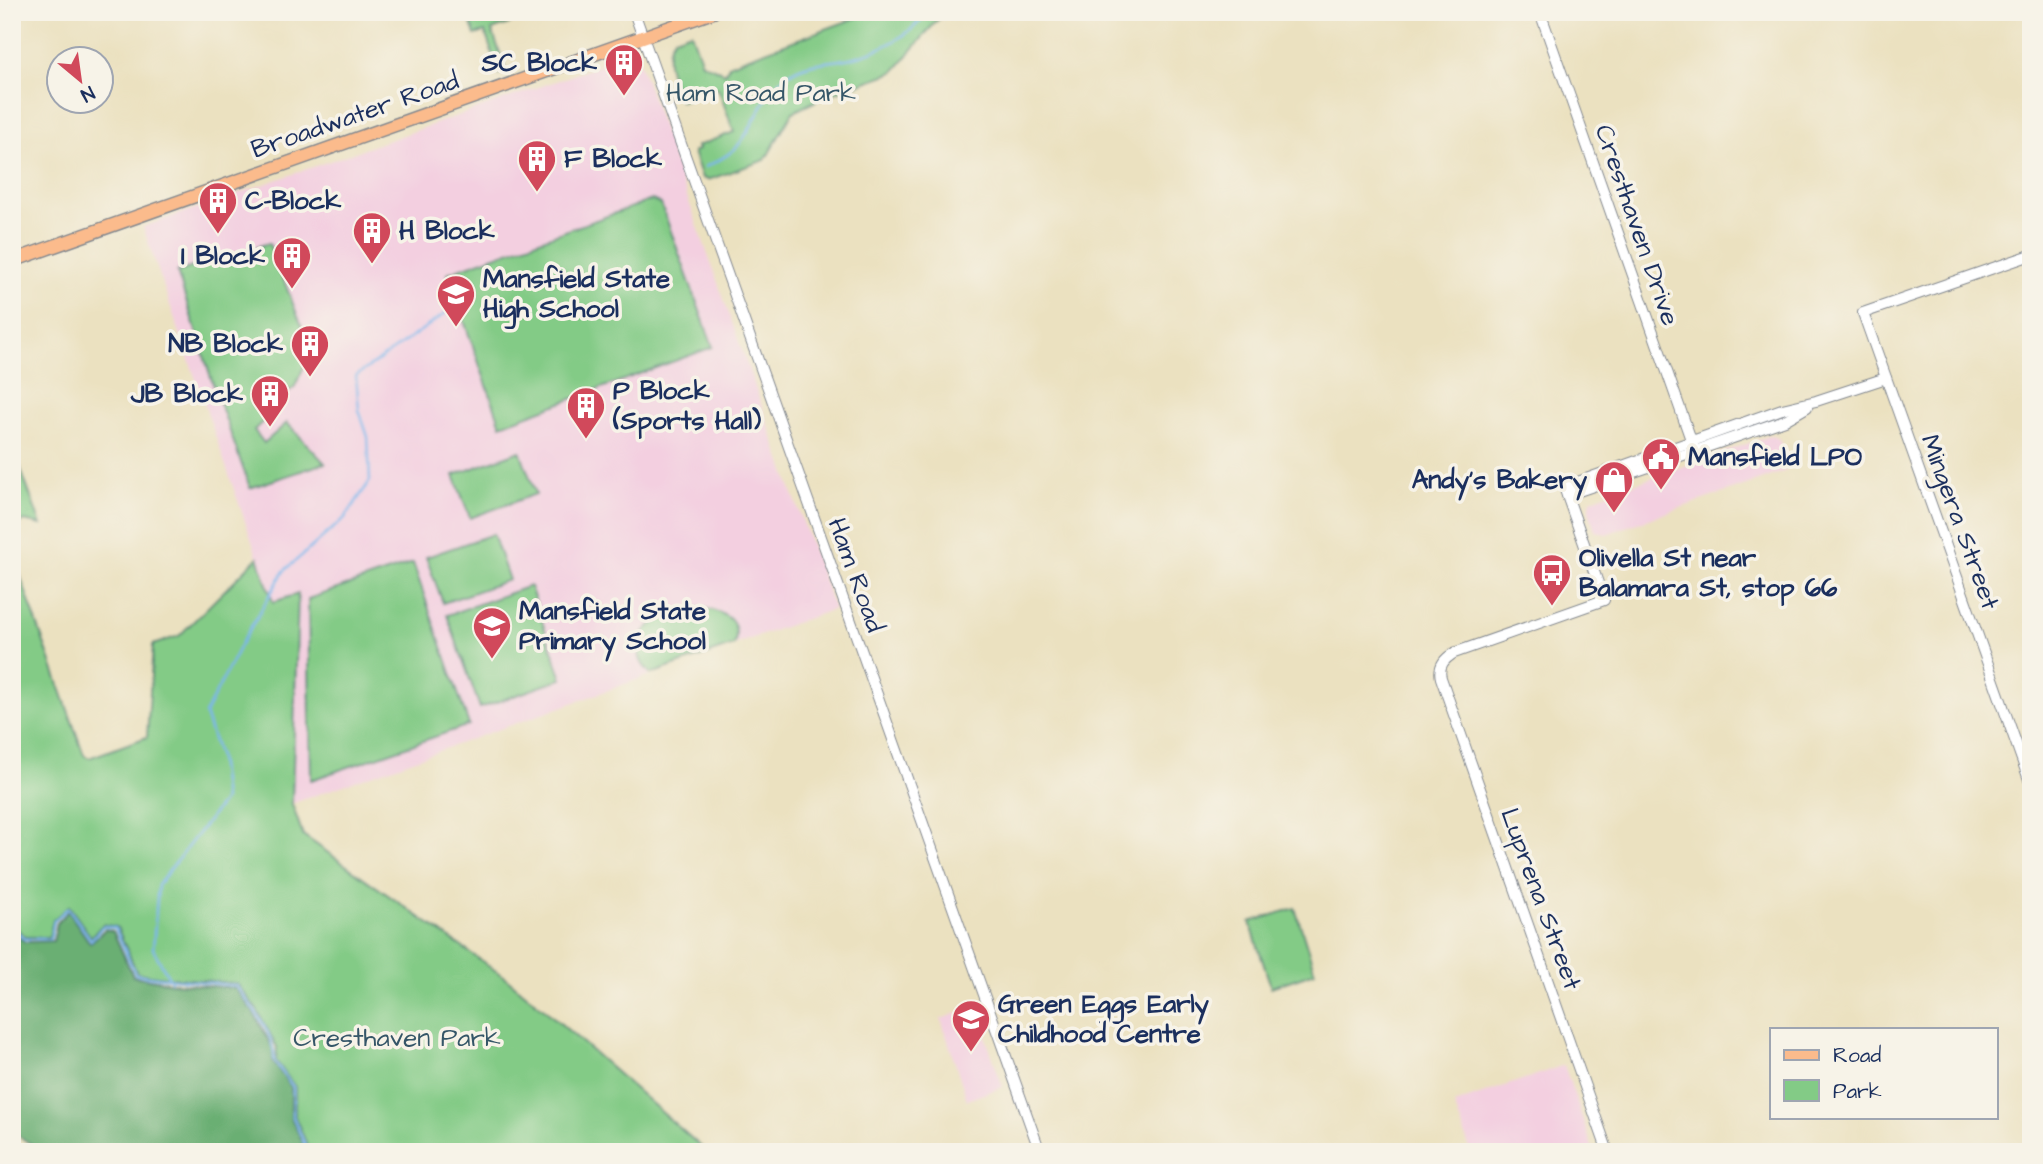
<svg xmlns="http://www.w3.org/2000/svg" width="2043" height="1164" font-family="'Architects Daughter',sans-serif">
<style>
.built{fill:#f3cfe0}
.green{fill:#83cb86;stroke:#4f7d72;stroke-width:2}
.forest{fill:#6aaf73;stroke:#426f68;stroke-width:2}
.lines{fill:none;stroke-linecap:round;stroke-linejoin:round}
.stream{stroke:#7cb5ec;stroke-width:2.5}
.minor-casing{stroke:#83888f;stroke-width:12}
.major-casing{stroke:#83888f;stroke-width:15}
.minor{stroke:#fff;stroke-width:10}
.major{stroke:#fbbb8c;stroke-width:12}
.labels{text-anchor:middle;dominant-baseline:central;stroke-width:7;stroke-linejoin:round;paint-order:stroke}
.poi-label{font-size:26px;font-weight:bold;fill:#1b2f5e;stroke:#f7f3e8;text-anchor:start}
.park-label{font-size:26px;fill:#355668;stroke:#f7f3e8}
.street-label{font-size:26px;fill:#1b2f5e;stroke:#f7f3e8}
</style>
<rect width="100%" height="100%" fill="#f7f3e8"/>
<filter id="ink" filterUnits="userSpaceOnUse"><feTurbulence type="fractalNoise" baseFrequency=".0143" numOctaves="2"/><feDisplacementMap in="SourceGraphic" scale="14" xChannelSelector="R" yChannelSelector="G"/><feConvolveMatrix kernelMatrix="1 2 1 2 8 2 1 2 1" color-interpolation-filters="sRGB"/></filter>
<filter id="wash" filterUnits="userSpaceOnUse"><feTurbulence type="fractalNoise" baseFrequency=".00686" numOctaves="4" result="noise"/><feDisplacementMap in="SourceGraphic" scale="28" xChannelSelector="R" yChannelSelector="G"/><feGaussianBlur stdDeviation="1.57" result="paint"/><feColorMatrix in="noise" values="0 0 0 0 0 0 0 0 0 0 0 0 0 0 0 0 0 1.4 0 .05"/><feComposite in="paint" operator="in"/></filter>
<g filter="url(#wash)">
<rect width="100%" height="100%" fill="#ebe1c0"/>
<!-- built -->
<g class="built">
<path d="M 630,55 L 636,57 L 640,64 L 834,609 L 291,804 L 298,594 L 273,602 L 143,227 Z"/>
<path d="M 1772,435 L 1779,439 L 1789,464 L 1788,468 L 1783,472 L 1606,534 L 1595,531 L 1589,510 L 1589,505 L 1592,499 Z"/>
<path d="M 975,1007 L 1003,1087 L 967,1100 L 941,1019 Z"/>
<path d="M 1564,1065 L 1594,1152 L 1471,1152 L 1454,1104 Z"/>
</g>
<!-- green -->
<g class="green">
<path d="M 467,12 L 517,12 L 519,20 L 492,30 L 506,70 L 499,74 L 485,32 L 475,35 Z"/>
<path d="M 872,12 L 944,12 L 894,72 L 828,95 L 793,112 L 765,160 L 708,180 L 702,178 L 693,152 L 698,150 L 697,146 L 734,132 L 718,88 L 680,101 C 673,81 660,57 674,38 L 691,32 L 702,63 L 725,73 L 730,64 Z"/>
<path d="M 652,200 L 661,204 L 713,347 L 501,425 L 447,273 Z"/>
<path d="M 269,243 L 310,347 L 301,350 L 305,365 L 294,388 L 290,390 L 274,411 L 254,430 L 264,443 L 287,423 L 325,463 L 250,488 L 212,381 L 177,272 Z"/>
<path d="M 12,445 L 41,525 L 24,521 L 12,526 Z"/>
<path d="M 520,451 L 536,494 L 470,518 L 454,475 Z"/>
<path d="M 493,534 L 509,580 L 443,603 L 426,557 Z"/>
<path d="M 12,553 L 84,755 L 89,758 L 147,737 L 153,645 L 179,636 L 258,557 L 273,602 L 298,594 L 292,804 L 303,835 L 506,978 L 544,1009 L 707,1152 L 310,1152 L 295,1117 L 295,1087 L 276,1061 L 277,1047 L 257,1010 L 237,984 C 204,979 171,979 137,973 L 117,927 L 103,924 L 91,937 L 69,906 L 53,920 L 49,937 L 26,937 L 12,925 Z"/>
<path d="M 413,563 L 469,725 L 311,780 L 308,599 Z"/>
<path d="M 530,586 L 562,679 L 480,708 L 447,615 Z"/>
<path d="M 697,608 C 719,609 743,618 734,645 L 651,674 C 642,665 638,659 639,645 C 642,620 677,612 697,608 Z"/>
<path d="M 1295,908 L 1315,972 L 1271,987 L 1250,922 Z"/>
</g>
<!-- forest -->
<path class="forest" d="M 68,911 L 90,943 L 105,929 L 113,931 L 133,976 L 173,983 L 235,988 L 254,1013 L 273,1048 L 273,1062 L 291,1087 L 291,1117 L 307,1152 L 44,1152 L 12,1132 L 12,931 L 25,942 L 53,941 L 57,923 Z"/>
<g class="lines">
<!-- stream -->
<g class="stream">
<path d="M 705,167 C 716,162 732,154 740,143 C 757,122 765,89 789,74 C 807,61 830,63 851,58 C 878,51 911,37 927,12"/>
<path d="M 12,928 L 25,939 L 50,939 L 54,921 L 68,908 L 91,940 L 103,926 L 115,928 L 135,974 C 169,980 202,981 236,986 C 252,1008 276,1034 274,1061 L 293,1087 L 293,1117 L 308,1152"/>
<path d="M 171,981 L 153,949 L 158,885 L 224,800 L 219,757 L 205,714 L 241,644 L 284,571 L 345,518 L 370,481 L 368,437 L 359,410 L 356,376 L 459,304"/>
</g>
</g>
</g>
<g filter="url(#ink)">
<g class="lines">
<!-- minor casing -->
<g class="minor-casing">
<g id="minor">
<path d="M 634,12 L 1040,1152"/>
<path d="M 1540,12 L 1695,451"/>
<path d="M 2031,255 L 1863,313 L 2031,785"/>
<path d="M 1567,495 L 1785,420 L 1807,407"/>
<path d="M 1608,1152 L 1441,678 C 1438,666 1444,659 1454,653 L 1604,600 L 1564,487 L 1782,409 L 1816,401 L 1886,378"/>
</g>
</g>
<!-- major casing -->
<g class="major-casing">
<path id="major" d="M 12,261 L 713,12"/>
</g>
<!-- minor -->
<use href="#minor" class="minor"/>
<!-- major -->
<use href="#major" class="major"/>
</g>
</g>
<!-- icons -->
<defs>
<g id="building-pin" transform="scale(2.0125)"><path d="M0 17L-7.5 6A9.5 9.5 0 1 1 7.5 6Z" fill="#d1495b" stroke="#f7f3e8"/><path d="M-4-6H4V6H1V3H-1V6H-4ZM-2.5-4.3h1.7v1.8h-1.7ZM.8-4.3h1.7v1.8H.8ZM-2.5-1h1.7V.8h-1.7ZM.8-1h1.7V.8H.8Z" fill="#fff"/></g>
<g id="school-pin" transform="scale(2.0125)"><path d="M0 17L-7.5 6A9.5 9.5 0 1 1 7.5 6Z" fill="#d1495b" stroke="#f7f3e8"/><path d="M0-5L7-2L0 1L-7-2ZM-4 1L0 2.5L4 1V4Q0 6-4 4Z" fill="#fff"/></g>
<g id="civic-pin" transform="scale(2.0125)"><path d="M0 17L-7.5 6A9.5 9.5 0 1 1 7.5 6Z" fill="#d1495b" stroke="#f7f3e8"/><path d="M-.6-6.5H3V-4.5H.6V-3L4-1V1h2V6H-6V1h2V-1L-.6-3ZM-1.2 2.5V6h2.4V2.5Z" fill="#fff"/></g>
<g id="shop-pin" transform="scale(2.0125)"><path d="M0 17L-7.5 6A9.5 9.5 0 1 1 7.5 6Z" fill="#d1495b" stroke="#f7f3e8"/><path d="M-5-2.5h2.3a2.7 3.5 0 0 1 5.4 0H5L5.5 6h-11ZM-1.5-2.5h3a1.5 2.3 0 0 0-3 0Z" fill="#fff"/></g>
<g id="bus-pin" transform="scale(2.0125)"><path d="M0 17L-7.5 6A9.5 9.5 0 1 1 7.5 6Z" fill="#d1495b" stroke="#f7f3e8"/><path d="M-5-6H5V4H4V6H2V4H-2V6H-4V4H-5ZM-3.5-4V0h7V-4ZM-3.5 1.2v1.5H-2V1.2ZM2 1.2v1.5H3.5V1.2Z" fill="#fff"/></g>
</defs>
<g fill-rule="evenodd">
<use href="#building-pin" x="624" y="63"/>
<use href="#building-pin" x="537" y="159"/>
<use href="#building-pin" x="218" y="201"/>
<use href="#building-pin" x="372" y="231"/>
<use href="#building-pin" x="292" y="256"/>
<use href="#school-pin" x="456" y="294"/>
<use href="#building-pin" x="310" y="344"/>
<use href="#building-pin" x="270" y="394"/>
<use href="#building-pin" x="586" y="406"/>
<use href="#civic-pin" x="1661" y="457"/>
<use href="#shop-pin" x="1614" y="480"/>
<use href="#bus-pin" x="1552" y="573"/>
<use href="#school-pin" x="492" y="626"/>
<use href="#school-pin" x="971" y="1019"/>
</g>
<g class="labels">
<!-- poi labels -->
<g class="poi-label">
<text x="597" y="63" text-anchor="end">SC Block</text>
<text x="564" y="159">F Block</text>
<text x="245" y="201">C-Block</text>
<text x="399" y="231">H Block</text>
<text x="265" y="256" text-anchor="end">I Block</text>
<text x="483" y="279">Mansfield State<tspan x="483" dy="30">High School</tspan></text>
<text x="283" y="344" text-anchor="end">NB Block</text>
<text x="613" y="391">P Block<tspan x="613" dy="30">(Sports Hall)</tspan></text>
<text x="243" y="394" text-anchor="end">JB Block</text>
<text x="1688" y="457">Mansfield LPO</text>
<text x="1587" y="480" text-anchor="end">Andy's Bakery</text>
<text x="1579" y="558">Olivella St near<tspan x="1579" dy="30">Balamara St, stop 66</tspan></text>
<text x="519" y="611">Mansfield State<tspan x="519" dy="30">Primary School</tspan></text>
<text x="998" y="1004">Green Eggs Early<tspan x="998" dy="30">Childhood Centre</tspan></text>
</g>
<!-- park labels -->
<g class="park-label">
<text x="761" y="93">Ham Road Park</text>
<text x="397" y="1038">Cresthaven Park</text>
</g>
<!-- street labels -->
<g class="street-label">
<text transform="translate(355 115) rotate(-19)">Broadwater Road</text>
<text transform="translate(1637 225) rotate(71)">Cresthaven Drive</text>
<text transform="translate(1960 522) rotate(70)">Mingera Street</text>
<text transform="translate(856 575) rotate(70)">Ham Road</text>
<text transform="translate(1541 899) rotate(70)">Luprena Street</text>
</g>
</g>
<!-- margin -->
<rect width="2043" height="1164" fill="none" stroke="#f7f3e8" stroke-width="42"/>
<!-- legend -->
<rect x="1770" y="1028" width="228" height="91" fill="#f7f3e8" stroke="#9fa5b1" stroke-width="2"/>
<rect x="1784" y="1050" width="35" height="10" fill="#fbbb8c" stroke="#9fa5b1" stroke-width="2"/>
<text x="1833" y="1062" font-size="21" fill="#1b2f5e">Road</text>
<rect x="1784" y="1080" width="35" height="21" fill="#83cb86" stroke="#9fa5b1" stroke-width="2"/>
<text x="1833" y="1098" font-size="21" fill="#1b2f5e">Park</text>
<!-- north arrow -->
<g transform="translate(80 80) rotate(151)"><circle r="33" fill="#f7f3e8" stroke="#9fa5b1" stroke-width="2"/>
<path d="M0-5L12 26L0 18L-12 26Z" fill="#d1495b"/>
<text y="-10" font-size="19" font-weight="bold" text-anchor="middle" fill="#1b2f5e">N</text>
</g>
</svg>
